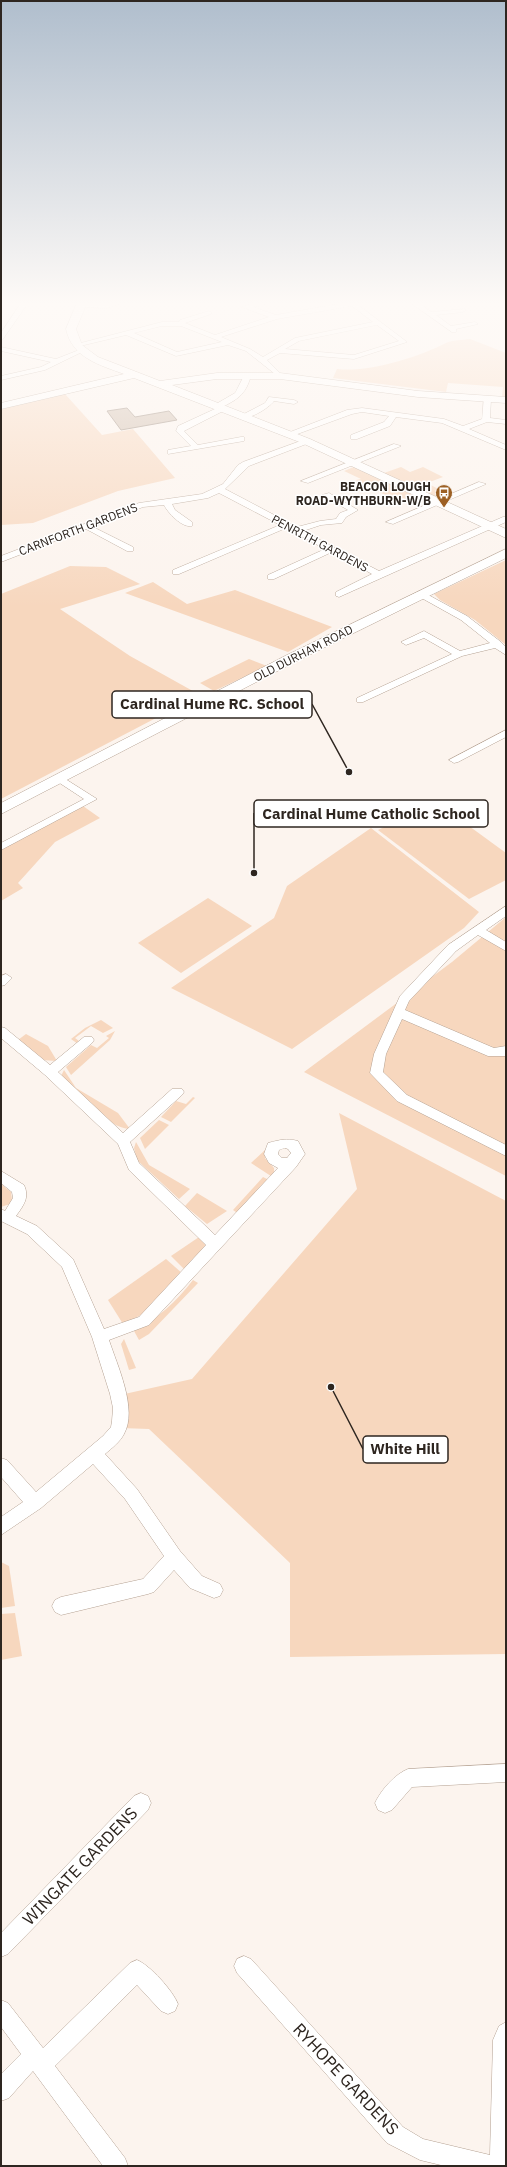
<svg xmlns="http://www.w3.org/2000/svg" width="507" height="2167" font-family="'IBM Plex Sans',sans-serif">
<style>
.green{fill:#f7d7be}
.building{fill:#d0bdad;stroke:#9a8879}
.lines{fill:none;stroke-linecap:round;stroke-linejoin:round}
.street-casing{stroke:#b5a293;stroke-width:1}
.secondary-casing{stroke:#b5a293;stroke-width:1}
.street{fill:#fff;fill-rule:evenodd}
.secondary{fill:#fff;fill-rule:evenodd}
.labels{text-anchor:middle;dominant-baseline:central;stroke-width:3;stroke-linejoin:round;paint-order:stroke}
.far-poi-label{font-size:12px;font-weight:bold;fill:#2e2620;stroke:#fff;text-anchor:end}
.far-street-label{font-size:12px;fill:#2e2620;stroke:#fff}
.near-street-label{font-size:17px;fill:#2e2620;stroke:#fff}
.leader{fill:none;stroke:#2e2620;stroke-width:1.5}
.callout-dot{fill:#2e2620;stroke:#fff;stroke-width:1.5}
.callout{fill:#fff;stroke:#2e2620;stroke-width:1.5}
.callout-label{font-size:15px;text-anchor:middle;font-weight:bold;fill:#2e2620}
</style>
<rect width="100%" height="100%" fill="#fcf4ee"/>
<!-- green -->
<g class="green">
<path d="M 470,339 L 506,353 L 506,397 L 502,397 L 503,387 L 448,383 L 446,392 L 333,378 L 337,369 C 368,373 419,357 446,343 C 452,340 463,340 470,339 Z"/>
<path d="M 65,394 L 102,435 L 133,429 L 175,478 L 118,491 L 33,523 L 1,525 L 1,409 Z"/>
<path d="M 356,466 L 428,500 L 417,505 L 403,498 L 397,501 L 356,480 L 361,479 L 344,471 Z"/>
<path d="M 401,467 L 410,472 L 423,467 L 443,477 L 427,483 L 446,493 L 434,497 L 384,473 Z"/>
<path d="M 506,560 L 506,645 L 475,620 L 440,600 L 434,594 Z"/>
<path d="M 70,566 L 106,567 L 140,584 L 60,609 L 130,656 L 200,695 L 1,799 L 1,594 Z"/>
<path d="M 153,582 L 187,604 L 235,590 L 332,627 L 288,652 L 125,593 Z"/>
<path d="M 249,659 L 267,666 L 214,691 L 200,683 Z"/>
<path d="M 436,802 L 506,853 L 506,880 L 469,899 L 378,830 Z"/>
<path d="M 83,806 L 100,818 L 55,842 L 18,883 L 23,888 L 1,901 L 1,850 Z"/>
<path d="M 371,828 L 479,912 L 464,928 L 292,1049 L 171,988 L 274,918 L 287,886 Z"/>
<path d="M 208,898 L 252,926 L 181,973 L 138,943 Z"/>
<path d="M 506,917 L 506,1176 L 304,1072 L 452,962 Z"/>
<path d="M 101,1020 L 113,1028 L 103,1033 L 91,1026 L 75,1038 L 79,1041 L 78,1044 L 71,1039 L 85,1028 Z"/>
<path d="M 115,1031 L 110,1040 L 71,1075 L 66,1067 L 91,1045 L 97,1048 L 109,1038 L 106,1036 Z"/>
<path d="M 26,1034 L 48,1046 L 57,1061 L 42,1060 L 18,1040 Z"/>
<path d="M 64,1070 L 76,1088 L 118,1113 L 130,1129 C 108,1129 77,1091 61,1076 Z"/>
<path d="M 193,1097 L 195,1098 L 171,1122 L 161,1117 L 176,1101 L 186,1104 Z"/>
<path d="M 339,1113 L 506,1201 L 506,1654 L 290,1657 L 290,1563 L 149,1429 L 120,1428 L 120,1395 L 192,1379 L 357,1189 Z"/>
<path d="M 159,1120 L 169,1125 L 145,1149 L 140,1138 Z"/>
<path d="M 136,1142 L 149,1165 L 190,1189 L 179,1199 L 137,1160 L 134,1148 Z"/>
<path d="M 265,1150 L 265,1158 L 274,1168 L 274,1178 L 251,1163 Z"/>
<path d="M 263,1177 L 271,1181 L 240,1215 L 233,1210 Z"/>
<path d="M 1,1184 L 11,1192 L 12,1200 L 10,1204 L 1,1207 Z"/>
<path d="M 197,1193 L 227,1211 L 207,1224 L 185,1206 Z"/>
<path d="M 202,1235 L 207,1247 L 186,1271 L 171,1256 Z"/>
<path d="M 166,1259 L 183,1274 L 143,1314 L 123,1324 L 108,1300 Z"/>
<path d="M 193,1280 L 198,1283 L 149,1334 L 139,1340 L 134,1331 C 158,1318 176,1302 193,1280 Z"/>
<path d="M 124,1339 L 136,1368 L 129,1370 L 121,1344 Z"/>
<path d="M 1,1562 L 9,1566 L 15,1606 L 1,1608 Z"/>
<path d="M 15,1613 L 22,1656 L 1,1660 L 1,1614 Z"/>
</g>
<!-- building -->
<path class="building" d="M 127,408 L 135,417 L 169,411 L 177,420 L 121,430 L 107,411 Z"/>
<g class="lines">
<!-- street casing -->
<g class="street-casing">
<g id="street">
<path d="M 21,303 L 28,303 L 3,339 L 1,340 L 1,333 Z"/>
<path d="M 80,303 L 123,303 L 107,308 L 81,307 L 78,305 Z"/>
<path d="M 254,303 L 269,303 L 253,307 L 276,315 L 344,303 L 361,303 L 358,305 L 407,342 L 354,359 L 280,353 L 267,360 L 282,375 L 282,377 L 280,378 L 246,351 L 228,345 L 176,356 L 126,335 L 76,347 L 73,345 L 162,322 L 179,322 L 180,320 L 209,311 L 211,312 L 211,314 L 185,323 L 215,335 L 269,317 L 242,307 ZM 352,306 L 373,322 L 295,338 L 263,357 L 250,349 L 221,337 L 277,319 ZM 377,325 L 399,341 L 354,355 L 285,349 L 299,341 ZM 162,326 L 181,326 L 222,342 L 177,352 L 134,333 Z"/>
<path d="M 411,303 L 419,303 L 431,312 L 465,309 L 466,310 L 463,312 L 436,315 L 451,326 L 475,322 L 478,324 L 456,329 L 456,332 L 452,332 Z"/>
<path d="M 1,347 L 56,359 L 79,350 L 84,351 L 45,370 L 1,380 L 1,376 L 41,367 L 51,362 L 1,351 Z"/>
<path d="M 245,374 L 251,375 C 247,392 239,399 224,406 L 225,410 L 184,431 L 198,445 L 241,437 L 244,437 L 244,441 L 168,454 L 168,450 L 191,446 L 176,431 L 178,426 L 217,408 L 216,404 L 235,393 Z"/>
<path d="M 269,397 L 294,400 L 298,402 L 294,404 L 274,401 C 269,408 247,422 240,416 L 265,403 Z"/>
<path d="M 484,397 L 491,399 L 490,418 L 506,420 L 506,424 L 487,422 L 469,429 L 506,445 L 506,450 L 442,423 L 396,417 L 390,426 L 357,439 L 351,439 L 351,435 L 384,422 L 389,416 L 362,412 L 352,414 L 292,436 L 285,434 L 347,410 L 362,408 L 444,419 L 463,426 L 482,419 Z"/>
<path d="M 306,439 L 309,439 L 309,443 L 249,466 L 225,489 L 297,527 L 320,521 L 336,519 L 340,513 L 348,510 L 322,495 L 329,493 L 358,510 L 346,517 L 342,523 L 321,525 L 303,531 L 379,571 L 503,517 L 506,517 L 506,522 L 339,597 L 336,596 L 336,592 L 372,574 L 332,552 L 274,579 L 268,579 L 268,575 L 325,549 L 286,528 L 179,574 L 173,574 L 173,570 L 280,525 L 219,493 L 208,498 L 172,504 L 175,510 L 192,522 L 192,526 C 182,528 168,513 164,505 L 143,507 L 93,527 L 133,547 L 133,551 L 127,551 L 86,529 L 1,562 L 1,556 L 139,503 L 202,494 L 223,484 L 238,465 L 243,462 Z"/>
<path d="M 394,444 L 401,446 L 308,483 L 301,481 Z"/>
<path d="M 479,482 L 486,484 L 393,524 L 386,522 Z"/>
<path d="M 421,591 L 467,616 L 501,642 L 506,647 L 506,655 L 495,648 L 462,656 L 363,702 L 357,702 L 357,698 L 452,654 L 424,638 L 406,645 L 401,642 L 424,631 L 460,651 L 490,643 L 461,620 L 418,596 L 418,592 Z"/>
<path d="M 506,730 L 506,737 L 458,762 L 454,763 L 449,760 Z"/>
<path d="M 59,775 L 97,799 L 1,850 L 1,843 L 84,799 L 55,780 L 54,778 L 55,776 Z"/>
<path d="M 506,906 L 506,916 L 486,930 L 506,942 L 506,951 L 478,935 L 456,951 L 409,1001 L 405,1010 L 494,1048 L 506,1046 L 506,1056 L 488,1056 L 402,1019 L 386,1054 L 383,1072 L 407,1095 L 506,1145 L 506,1156 L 397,1101 L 370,1073 L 374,1054 L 400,996 L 448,945 Z"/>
<path d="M 6,974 L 12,978 L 5,985 L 1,986 L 1,976 Z"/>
<path d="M 1,1027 L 5,1028 L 50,1065 L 84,1037 L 92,1037 L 94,1040 L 92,1043 L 58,1072 L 123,1133 L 172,1089 L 182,1089 L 184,1092 L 182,1095 L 130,1142 L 139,1163 L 215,1235 L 278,1168 L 269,1163 L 264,1154 L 268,1143 C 280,1140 286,1138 298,1141 L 305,1154 L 296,1167 L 149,1325 L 109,1340 C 117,1365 138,1409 124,1434 C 120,1442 112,1448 105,1454 L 137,1489 L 180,1551 L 202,1576 L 220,1584 L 223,1590 L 220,1596 L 214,1598 L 190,1588 L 174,1570 L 154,1592 L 148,1594 L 61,1615 L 55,1612 L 52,1606 L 55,1600 L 61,1597 L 143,1579 L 164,1556 L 125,1499 L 93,1464 L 41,1508 L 1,1535 L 1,1517 L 23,1502 L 1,1477 L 1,1458 L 7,1460 L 36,1492 L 103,1436 L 111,1427 L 112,1421 L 113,1408 L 110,1394 L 92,1337 L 62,1267 L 27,1234 L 1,1221 L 1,1209 L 5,1211 L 13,1198 L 12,1192 L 1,1183 L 1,1171 L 24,1185 C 30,1198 23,1206 16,1216 L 37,1226 L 73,1259 L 104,1329 L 139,1317 L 206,1245 L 129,1170 L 118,1144 L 45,1075 L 1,1038 ZM 285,1148 L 288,1149 L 291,1153 L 287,1158 L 282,1158 L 278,1154 L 279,1150 Z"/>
<path d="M 506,1764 L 506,1782 L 412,1787 L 392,1810 L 385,1813 L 378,1810 L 375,1803 C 381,1790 395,1774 408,1769 Z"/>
<path d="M 141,1793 L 148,1796 L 151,1803 L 148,1810 L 8,1954 L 1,1957 L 1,1933 L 134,1796 Z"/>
<path d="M 244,1956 L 251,1959 L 403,2127 L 423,2139 L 490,2155 L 493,2040 L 499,2026 L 506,2022 L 506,2166 L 445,2166 L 420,2160 L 387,2143 L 237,1973 L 234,1966 L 237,1959 Z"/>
<path d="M 137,1960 C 150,1965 173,1991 178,2004 L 175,2011 L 168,2014 L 161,2011 L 137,1985 L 55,2066 L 125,2158 L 128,2166 L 103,2166 L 33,2071 L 9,2098 L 1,2101 L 1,2074 L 21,2054 L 1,2027 L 1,2000 L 8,2003 L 43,2048 L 130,1963 Z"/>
</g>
</g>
<!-- secondary casing -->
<g class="secondary-casing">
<g id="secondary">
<path d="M 77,303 L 87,303 L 76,329 L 82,345 L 98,357 L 160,381 L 217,373 L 280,373 L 418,391 L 506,397 L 506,403 L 418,397 L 280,379 L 217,379 L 172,385 L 310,439 L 506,529 L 506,538 L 302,443 L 134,378 L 1,409 L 1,403 L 124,374 C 100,365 72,358 66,329 Z"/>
<path d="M 506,549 L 506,558 L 295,662 L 1,814 L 1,803 L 285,656 Z"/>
</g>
</g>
<!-- street -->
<use href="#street" class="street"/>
<!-- secondary -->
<use href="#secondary" class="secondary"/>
</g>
<!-- sky -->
<linearGradient id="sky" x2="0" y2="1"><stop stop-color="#b0becd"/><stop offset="0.5" stop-color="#fefaf7"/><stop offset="1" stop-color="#fefaf7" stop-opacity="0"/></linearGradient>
<rect width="507" height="607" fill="url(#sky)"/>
<!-- icons -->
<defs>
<g id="bus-pin" transform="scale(0.9)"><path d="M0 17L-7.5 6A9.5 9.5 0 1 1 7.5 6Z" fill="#9d6024" stroke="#fff"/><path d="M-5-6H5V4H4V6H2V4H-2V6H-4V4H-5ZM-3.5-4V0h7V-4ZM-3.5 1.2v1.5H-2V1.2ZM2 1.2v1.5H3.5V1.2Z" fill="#fff"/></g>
</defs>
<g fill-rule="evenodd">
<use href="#bus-pin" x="444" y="493"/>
</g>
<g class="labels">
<!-- far-poi labels -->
<g class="far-poi-label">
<text x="431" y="486">BEACON LOUGH<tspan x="431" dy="14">ROAD-WYTHBURN-W/B</tspan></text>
</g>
<!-- far-street labels -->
<g class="far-street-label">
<text transform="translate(78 529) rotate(-21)">CARNFORTH GARDENS</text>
<text transform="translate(320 543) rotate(28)">PENRITH GARDENS</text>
<text transform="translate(303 653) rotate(-27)">OLD DURHAM ROAD</text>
</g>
<!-- near-street labels -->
<g class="near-street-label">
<text transform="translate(80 1866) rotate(-46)">WINGATE GARDENS</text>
<text transform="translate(346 2079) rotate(47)">RYHOPE GARDENS</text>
</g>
</g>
<!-- callouts -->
<path class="leader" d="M349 772L312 704M254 873L254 813M331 1387L363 1449"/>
<g class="callout-dot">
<circle cx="349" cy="772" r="4"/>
<circle cx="254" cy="873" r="4"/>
<circle cx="331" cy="1387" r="4"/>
</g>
<g class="callout">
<rect x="112" y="691" width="200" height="27" rx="4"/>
<rect x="254" y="800" width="234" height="27" rx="4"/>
<rect x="363" y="1436" width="85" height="27" rx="4"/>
</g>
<g class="callout-label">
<text x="212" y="709">Cardinal Hume RC. School</text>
<text x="371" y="819">Cardinal Hume Catholic School</text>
<text x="405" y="1454">White Hill</text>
</g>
<!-- border -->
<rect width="507" height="2167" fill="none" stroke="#2e2620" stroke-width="4"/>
</svg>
